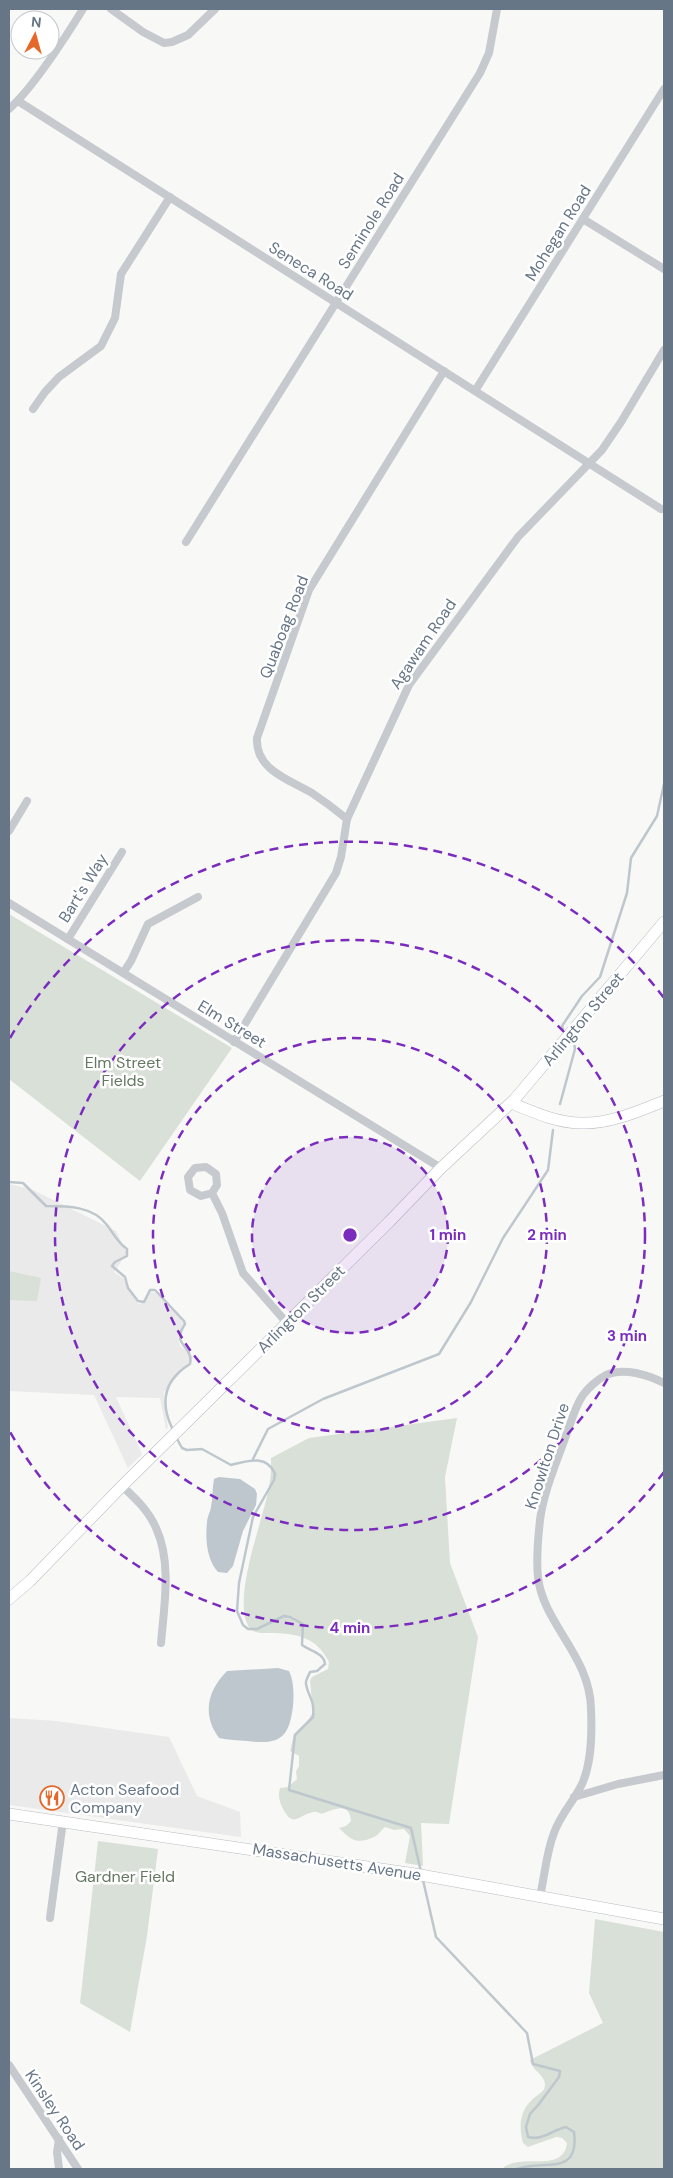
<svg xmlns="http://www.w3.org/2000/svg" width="673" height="2178" font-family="'DM Sans',sans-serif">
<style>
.built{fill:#e9eae9}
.green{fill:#d9e0d7}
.water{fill:#bec7cd}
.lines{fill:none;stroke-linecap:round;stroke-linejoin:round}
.stream{stroke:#bec7cd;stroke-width:2.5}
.secondary-casing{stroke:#b8bdc2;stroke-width:12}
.street{stroke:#c6c9cd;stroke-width:8}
.secondary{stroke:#fff;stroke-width:11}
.ring{fill:none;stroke:#7b2cbf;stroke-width:2.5;stroke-dasharray:9 6}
.labels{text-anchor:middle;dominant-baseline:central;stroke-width:5;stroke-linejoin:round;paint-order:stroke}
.street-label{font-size:16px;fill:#677687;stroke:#fff}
.park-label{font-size:16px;fill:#657962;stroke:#fff}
.poi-label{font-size:16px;fill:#677687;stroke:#fff;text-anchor:start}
.centre{fill:#7b2cbf;stroke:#fff;stroke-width:2.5}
.ring-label{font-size:15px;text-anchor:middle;font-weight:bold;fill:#7b2cbf;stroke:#fff;stroke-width:5;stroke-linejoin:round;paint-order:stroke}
</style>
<rect width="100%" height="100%" fill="#f8f9f6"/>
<!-- built -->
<g class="built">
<path d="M 9,1184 L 31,1189 L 116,1231 L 127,1253 L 114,1272 L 123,1278 L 139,1305 L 150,1292 L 156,1293 L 181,1317 L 183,1324 L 178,1336 L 180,1346 L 193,1357 L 192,1359 L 164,1392 L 164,1401 L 168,1427 L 166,1430 L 160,1398 L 116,1397 L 142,1454 L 128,1468 L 94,1395 L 9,1391 Z"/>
<path d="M 9,1718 L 57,1721 L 169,1737 L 197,1796 L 240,1812 L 241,1837 L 9,1805 Z"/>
</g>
<!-- green -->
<g class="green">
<path d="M 9,914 L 232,1048 L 140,1181 L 9,1079 Z"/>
<path d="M 9,1271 L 41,1278 L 37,1301 L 9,1300 Z"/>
<path d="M 457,1418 L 445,1477 L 450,1563 L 478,1637 L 449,1824 L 421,1823 L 423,1866 L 405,1863 L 410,1836 L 404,1829 L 394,1830 L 385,1827 C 381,1830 379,1834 376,1836 C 357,1845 352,1841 339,1828 L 346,1826 L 351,1821 C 349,1802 336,1809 324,1813 C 320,1815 318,1811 313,1812 C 297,1816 293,1829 282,1807 C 279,1800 278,1795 280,1788 L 288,1787 L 297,1779 L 296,1771 L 299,1766 L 299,1756 L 290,1751 L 294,1734 L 306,1724 L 313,1712 L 310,1681 L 312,1677 L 328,1669 L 329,1662 C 317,1638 299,1634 274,1633 C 266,1633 258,1634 251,1630 C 228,1603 266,1515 270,1481 C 271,1474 271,1466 271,1458 L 309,1438 Z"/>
<path d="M 98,1841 L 158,1849 L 147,1936 L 130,2032 L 80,2003 Z"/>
<path d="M 595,1919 L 664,1932 L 664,2169 L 502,2169 C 521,2151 563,2175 567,2143 L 562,2138 L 556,2137 L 528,2147 L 523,2143 C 519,2128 519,2111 532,2100 C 536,2095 544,2093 545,2086 C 546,2075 532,2071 530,2060 L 603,2023 L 589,1993 Z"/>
</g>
<!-- water -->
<g class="water">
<path d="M 219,1477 L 240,1479 L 255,1489 L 257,1494 L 256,1505 L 243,1531 L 233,1566 L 227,1573 L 218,1572 C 207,1560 205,1539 207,1523 C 207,1517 210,1513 211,1507 C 213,1498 212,1489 214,1479 Z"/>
<path d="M 278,1668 L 289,1671 C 294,1681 294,1695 293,1706 C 289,1739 279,1745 247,1741 C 238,1740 228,1740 219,1738 C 202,1715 207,1691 227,1671 Z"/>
</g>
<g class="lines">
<!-- stream -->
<g class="stream">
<path d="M 563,1029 L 562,1026 L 582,996 L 600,977 L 627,893 L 631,858 L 657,816 L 664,784"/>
<path d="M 560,1104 L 575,1049 L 574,1042"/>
<path d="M 9,1182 L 23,1183 L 46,1206 C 67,1206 93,1206 107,1225 C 114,1234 117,1242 127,1249 L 127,1256 L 115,1262 L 112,1266 L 125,1277 L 128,1288 L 138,1301 L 144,1302 L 150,1290 L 155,1290 L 184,1321 L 185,1324 C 170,1346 194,1345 190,1364 C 164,1380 159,1402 173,1430"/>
<path d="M 176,1437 L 182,1448 L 187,1450 L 202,1449 L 231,1465 C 247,1461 267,1454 275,1474 L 274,1480 L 253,1517 L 239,1583 L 237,1611 L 243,1625 L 248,1629 L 257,1629 L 284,1616 L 290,1617 L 303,1624 L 302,1645 C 310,1651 324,1653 325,1664 L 317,1671 L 310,1672 C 309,1675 305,1681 306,1684 C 308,1697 315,1699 313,1717 L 295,1735 L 289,1790 L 411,1828 L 421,1872"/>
<path d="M 253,1459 L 268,1429 L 323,1399 L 439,1354 L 471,1302 L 503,1238 L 548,1170 L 553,1130"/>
<path d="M 423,1880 L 436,1937 L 527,2033 L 533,2064 L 560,2071 L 559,2077 L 539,2104 L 530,2114 L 526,2127 L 528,2137 C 543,2141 552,2130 566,2127 L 574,2132 C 580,2178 542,2159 517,2169"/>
</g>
<!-- secondary casing -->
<g class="secondary-casing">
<g id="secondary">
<path d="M 511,1103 C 533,1112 557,1123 582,1123 C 610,1124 639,1111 664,1101"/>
<path d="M 9,1599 L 30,1581 L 122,1486 L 389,1222 L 441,1168 L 514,1100 L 664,922"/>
<path d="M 9,1814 L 415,1874 L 664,1919"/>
</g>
</g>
<!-- street -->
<g class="street">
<path d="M 111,9 L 143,32 L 164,43 L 172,42 L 188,35 L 215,9"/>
<path d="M 18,101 L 661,509"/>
<path d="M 9,109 C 34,87 65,38 83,9"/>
<path d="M 583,219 L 664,269"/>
<path d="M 475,391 L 664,89"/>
<path d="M 33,409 L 45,392 L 59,377 L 101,346 L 115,318 L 121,274 L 170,197"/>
<path d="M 186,542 L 480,73 L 489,53 L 497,9"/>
<path d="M 347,819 C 336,810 324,801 312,793 C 290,780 255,770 257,738 L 309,590 L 444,371"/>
<path d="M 9,831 L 27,801"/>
<path d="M 9,903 L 441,1168"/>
<path d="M 68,939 L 122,852"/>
<path d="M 123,973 L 131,961 L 148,924 L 198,897"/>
<path d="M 234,1042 L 336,873 L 341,857 L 347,819 L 409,685 L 518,537 L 602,450 L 621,422 L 664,350"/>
<path d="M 212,1193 L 201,1196 L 190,1190 L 188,1177 L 195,1168 L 206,1167 L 216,1174 L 217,1185 L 212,1193 L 222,1213 L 243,1273 L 287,1323"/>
<path d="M 122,1486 C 135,1498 149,1511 156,1528 C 172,1562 164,1607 161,1643"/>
<path d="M 574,1797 L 618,1784 L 664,1775"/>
<path d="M 540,1896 C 545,1875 546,1853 554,1833 C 560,1815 574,1801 582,1784 C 592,1762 592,1733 591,1709 C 590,1655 543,1624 538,1577 C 536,1559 538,1538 540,1520 C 544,1489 558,1459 568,1430 C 572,1419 576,1405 583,1395 C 588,1388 598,1379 606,1375 C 624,1367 648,1375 664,1383"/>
<path d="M 50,1918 L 63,1821"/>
<path d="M 9,2065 L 78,2169"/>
<path d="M 59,2139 L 57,2152 L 59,2169"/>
</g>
<!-- secondary -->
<use href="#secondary" class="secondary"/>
</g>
<!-- distance rings -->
<circle cx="350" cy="1235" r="98" fill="#7b2cbf" fill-opacity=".12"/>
<g class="ring">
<circle cx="350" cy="1235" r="98"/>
<circle cx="350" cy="1235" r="197"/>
<circle cx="350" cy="1235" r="295"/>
<path d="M664 1472A393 393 0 0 1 10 1432M10 1038A393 393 0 0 1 664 998"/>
</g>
<!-- icons -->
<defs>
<g id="restaurant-ring" transform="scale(1.25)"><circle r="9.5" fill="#fff" stroke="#e56729" stroke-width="1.5"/><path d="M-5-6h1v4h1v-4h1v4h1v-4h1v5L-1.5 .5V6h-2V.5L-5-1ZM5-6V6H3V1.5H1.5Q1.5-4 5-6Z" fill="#e56729"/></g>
</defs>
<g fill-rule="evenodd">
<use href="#restaurant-ring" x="52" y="1798"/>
</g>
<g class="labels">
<!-- street labels -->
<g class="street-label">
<text transform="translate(371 221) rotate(-58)">Seminole Road</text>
<text transform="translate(558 233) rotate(-58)">Mohegan Road</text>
<text transform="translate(311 271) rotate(32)">Seneca Road</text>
<text transform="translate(284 627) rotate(-69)">Quaboag Road</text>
<text transform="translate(423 644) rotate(-56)">Agawam Road</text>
<text transform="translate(83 888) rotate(-58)">Bart's Way</text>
<text transform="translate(583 1019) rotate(-50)">Arlington Street</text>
<text transform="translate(232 1024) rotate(31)">Elm Street</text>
<text transform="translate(301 1309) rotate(-45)">Arlington Street</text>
<text transform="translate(547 1456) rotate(-72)">Knowlton Drive</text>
<text transform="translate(337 1862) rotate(9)">Massachusetts Avenue</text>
<text transform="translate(55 2110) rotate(56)">Kinsley Road</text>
</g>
<!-- park labels -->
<g class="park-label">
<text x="123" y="1062">Elm Street<tspan x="123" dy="18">Fields</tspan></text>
<text x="125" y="1876">Gardner Field</text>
</g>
<!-- poi labels -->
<g class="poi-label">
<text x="70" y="1789">Acton Seafood<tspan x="70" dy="18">Company</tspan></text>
</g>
</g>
<circle cx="350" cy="1235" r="8" class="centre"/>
<g class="ring-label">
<text x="448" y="1240">1 min</text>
<text x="547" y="1240">2 min</text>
<text x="627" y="1341">3 min</text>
<text x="350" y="1633">4 min</text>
</g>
<!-- border -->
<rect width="673" height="2178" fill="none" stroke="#677687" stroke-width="20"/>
<!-- north arrow -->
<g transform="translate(35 35) rotate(6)"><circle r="24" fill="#ffffff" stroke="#c2c8cf"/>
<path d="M0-4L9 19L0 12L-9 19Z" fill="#e56729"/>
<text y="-8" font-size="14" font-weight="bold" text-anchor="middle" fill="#677687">N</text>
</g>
</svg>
